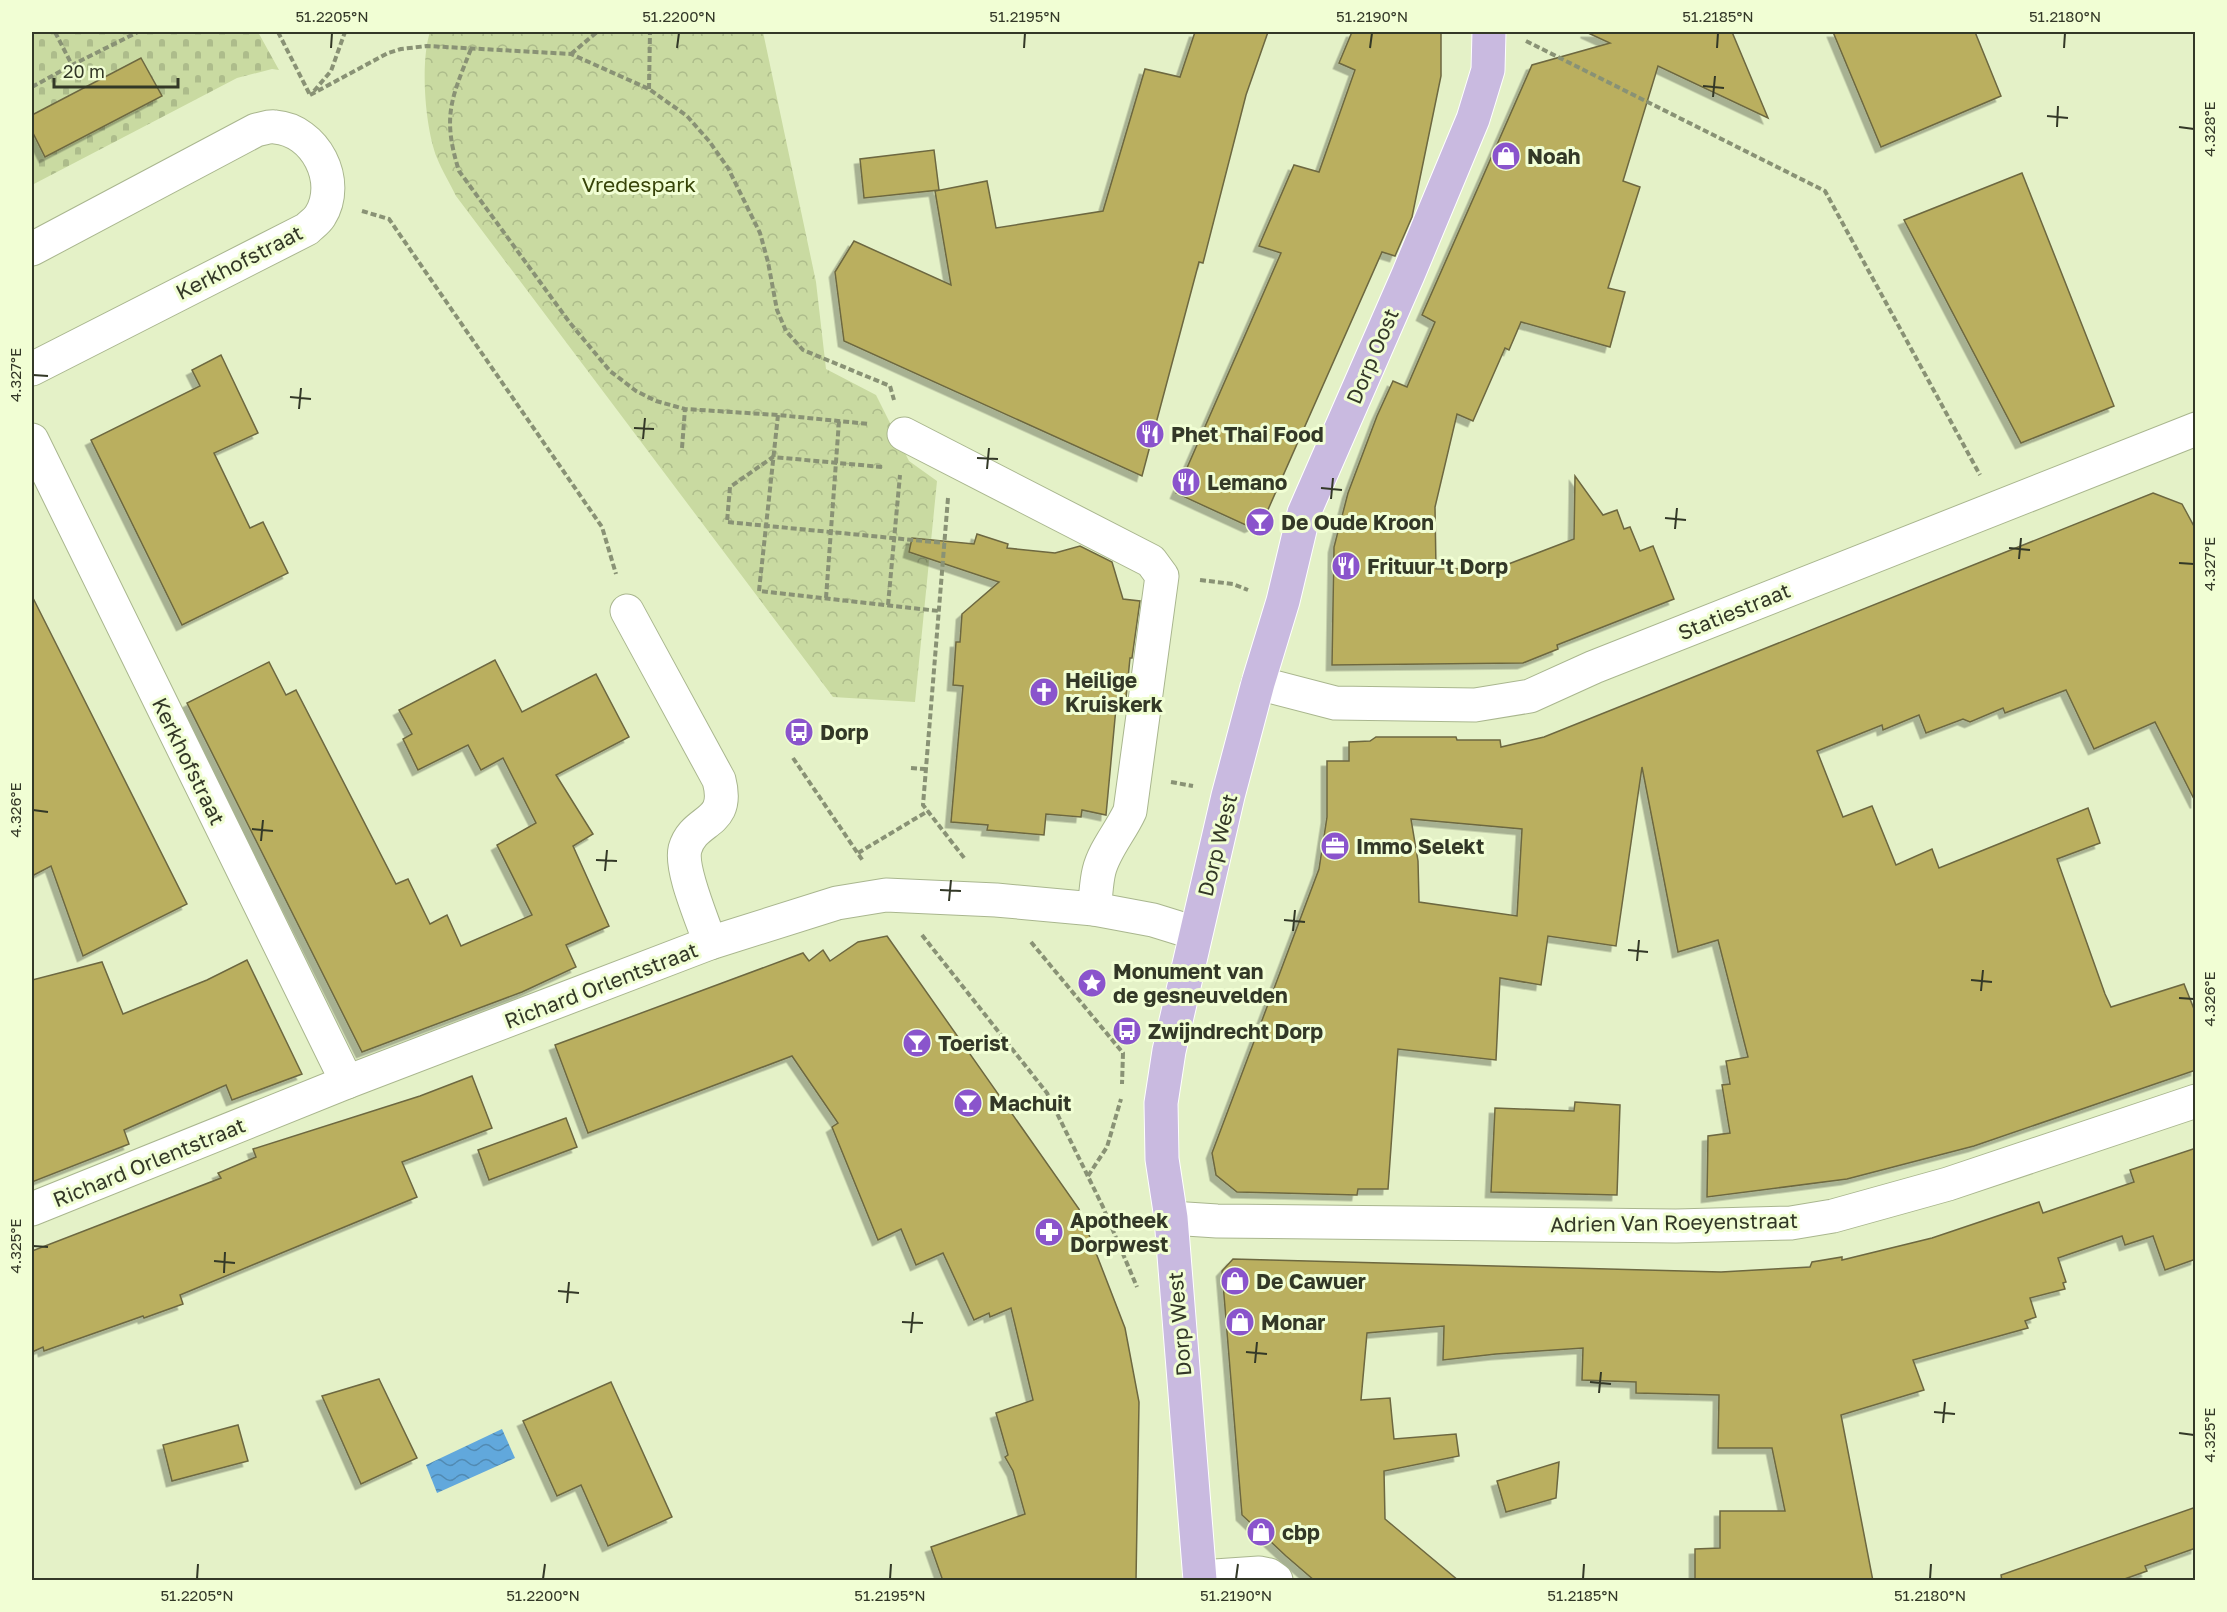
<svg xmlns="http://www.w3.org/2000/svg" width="2227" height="1612" font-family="'Golos Text',sans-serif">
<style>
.cemetery{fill:url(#cemetery-stones)}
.park{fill:url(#park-crowns)}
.water{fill:url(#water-waves)}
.building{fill:#baaf5e;stroke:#6d6841;stroke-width:1.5;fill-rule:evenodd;filter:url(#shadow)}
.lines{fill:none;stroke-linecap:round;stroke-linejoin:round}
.minor-casing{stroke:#a9b68e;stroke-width:35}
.major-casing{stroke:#fff;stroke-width:35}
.path{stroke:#899275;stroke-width:4;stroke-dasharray:6 3;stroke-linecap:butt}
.minor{stroke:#fff;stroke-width:33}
.major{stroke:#c9bae0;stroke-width:33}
.ticks{fill:none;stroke:#333827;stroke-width:2}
.labels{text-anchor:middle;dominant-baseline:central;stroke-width:6;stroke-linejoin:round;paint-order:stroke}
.poi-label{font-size:21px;font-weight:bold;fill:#333827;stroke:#f1fed4;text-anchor:start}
.park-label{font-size:21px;fill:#364308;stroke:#f1fed4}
.street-label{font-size:21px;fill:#333827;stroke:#f1fed4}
.neatline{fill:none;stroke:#333827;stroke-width:2}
.ticks-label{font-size:15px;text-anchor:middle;fill:#333827}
</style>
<defs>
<pattern id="cemetery-stones" width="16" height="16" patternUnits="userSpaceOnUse" patternTransform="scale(1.5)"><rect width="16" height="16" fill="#c9daa1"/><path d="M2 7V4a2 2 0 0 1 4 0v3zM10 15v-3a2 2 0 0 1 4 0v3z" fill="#adbc8b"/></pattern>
<pattern id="park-crowns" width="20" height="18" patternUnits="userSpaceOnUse" patternTransform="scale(1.5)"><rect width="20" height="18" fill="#c9daa1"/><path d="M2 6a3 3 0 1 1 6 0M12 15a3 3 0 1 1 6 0" fill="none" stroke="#adbc8b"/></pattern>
<pattern id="water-waves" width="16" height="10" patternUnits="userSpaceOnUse" patternTransform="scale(1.5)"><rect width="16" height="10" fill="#61a8dc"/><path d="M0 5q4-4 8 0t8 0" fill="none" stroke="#518ab2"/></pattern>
<filter id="shadow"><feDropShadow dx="-5.5" dy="5.5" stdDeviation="0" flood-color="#0004"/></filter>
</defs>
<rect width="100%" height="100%" fill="#e4f1c7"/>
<!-- cemetery -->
<path class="cemetery" d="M 32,32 L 258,32 L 279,70 L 272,69 L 237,78 L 32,185 Z"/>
<!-- park -->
<path class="park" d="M 430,32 L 763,32 L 816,282 L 826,369 L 876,395 L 909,461 L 937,481 L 915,702 L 833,697 L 456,196 C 450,183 442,171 437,158 C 425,128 420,62 430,32 Z"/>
<!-- water -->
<path class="water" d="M 502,1429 L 515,1458 L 437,1493 L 426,1465 Z"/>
<!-- building -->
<g class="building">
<path d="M 1195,32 L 1268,32 L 1246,95 L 1203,263 L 1199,262 L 1142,476 L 844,341 L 835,272 L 854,241 L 951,285 L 935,191 L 987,181 L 996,228 L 1103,211 L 1145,69 L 1180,77 Z"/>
<path d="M 1352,32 L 1441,32 L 1441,76 L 1412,217 L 1395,256 L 1382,252 L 1263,521 L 1250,527 L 1176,493 L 1281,253 L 1259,246 L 1294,165 L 1319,172 L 1355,70 L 1339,63 Z"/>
<path d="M 1586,32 L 1732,32 L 1768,118 L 1658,66 L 1623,181 L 1640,187 L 1608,288 L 1625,292 L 1610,347 L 1521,322 L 1509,350 L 1505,348 L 1473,421 L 1457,414 L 1435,507 L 1436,569 L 1498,568 L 1574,539 L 1575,476 L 1603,515 L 1617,510 L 1624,529 L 1630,527 L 1640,551 L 1653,546 L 1674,599 L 1557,645 L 1558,649 L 1523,663 L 1332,665 L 1334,547 L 1348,493 L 1377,416 L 1393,381 L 1407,387 L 1435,322 L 1422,315 L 1532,65 L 1610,43 Z"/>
<path d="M 1833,32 L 1975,32 L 2001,96 L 1881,147 Z"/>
<path d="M 141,58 L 162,96 L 45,157 L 32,131 L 32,115 Z"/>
<path d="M 934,150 L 939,190 L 864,198 L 860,159 Z"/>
<path d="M 2022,173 L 2114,406 L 2021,443 L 1904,220 Z"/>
<path d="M 221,355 L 258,433 L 214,453 L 250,528 L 263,522 L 288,573 L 182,625 L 91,440 L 200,386 L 192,370 Z"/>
<path d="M 2153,493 L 2182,504 L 2196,530 L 2196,803 L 2155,722 L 2094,749 L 2066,690 L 2005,713 L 2003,708 L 1970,722 L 1963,719 L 1926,733 L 1919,715 L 1883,730 L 1882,725 L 1817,751 L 1843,817 L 1872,806 L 1896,865 L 1932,849 L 1939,868 L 2088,808 L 2100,843 L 2057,859 L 2105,994 L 2111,1007 L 2184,984 L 2196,1014 L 2196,1070 L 1974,1146 L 1847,1179 L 1707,1197 L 1708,1136 L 1730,1133 L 1722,1085 L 1730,1084 L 1726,1061 L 1748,1057 L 1718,940 L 1678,952 L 1642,767 L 1616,946 L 1548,936 L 1541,985 L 1500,978 L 1496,1060 L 1398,1049 L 1388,1189 L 1358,1189 L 1357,1195 L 1237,1192 L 1216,1175 L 1212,1153 L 1319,869 L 1327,817 L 1327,761 L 1349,761 L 1349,742 L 1370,741 L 1376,737 L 1456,737 L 1457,740 L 1500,740 L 1501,747 L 1544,737 ZM 1411,819 L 1522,829 L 1517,916 L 1419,902 L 1418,861 Z"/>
<path d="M 977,534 L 1008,544 L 1007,548 L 1055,553 L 1080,546 L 1112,562 L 1123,599 L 1140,601 L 1132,658 L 1130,658 L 1126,698 L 1117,697 L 1106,815 L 1082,810 L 1081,817 L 1046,814 L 1044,835 L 987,830 L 988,825 L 951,822 L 963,686 L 953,685 L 956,642 L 960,642 L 962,614 L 999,582 L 909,552 L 912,538 L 974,544 Z"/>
<path d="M 32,596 L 187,904 L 83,956 L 51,866 L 32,876 Z"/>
<path d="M 495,660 L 522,712 L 596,674 L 629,737 L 556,775 L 593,834 L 573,846 L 609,926 L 566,945 L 576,967 L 522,992 L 362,1052 L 187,703 L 269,662 L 286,695 L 296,690 L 396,884 L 408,879 L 430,924 L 447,915 L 461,946 L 532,915 L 497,845 L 536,823 L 503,758 L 481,770 L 468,745 L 418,770 L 403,739 L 412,734 L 399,710 Z"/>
<path d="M 887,936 L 1079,1209 L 1125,1328 L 1139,1402 L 1136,1581 L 943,1581 L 931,1547 L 1025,1514 L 1013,1471 L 1005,1457 L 1008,1455 L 996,1413 L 1033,1400 L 1011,1308 L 990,1317 L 989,1313 L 974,1320 L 943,1253 L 916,1265 L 901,1229 L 878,1240 L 832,1127 L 838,1123 L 792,1056 L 588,1133 L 555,1045 L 803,953 L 809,961 L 823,950 L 830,961 L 858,942 Z"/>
<path d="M 247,960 L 302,1074 L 232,1100 L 226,1085 L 124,1130 L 129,1144 L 32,1182 L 32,980 L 102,962 L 123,1014 L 207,980 Z"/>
<path d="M 472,1076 L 492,1128 L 402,1162 L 417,1197 L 180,1295 L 183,1304 L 144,1318 L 143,1316 L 44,1351 L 43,1347 L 32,1352 L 32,1251 L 221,1178 L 218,1173 L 256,1157 L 253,1149 L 420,1096 Z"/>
<path d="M 1575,1102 L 1620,1105 L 1617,1195 L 1491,1192 L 1495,1108 L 1574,1111 Z"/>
<path d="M 566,1118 L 577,1147 L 489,1180 L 478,1150 Z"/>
<path d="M 2196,1148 L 2196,1259 L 2165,1270 L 2153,1236 L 2125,1245 L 2122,1236 L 2058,1258 L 2066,1282 L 2063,1283 L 2065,1289 L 2030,1298 L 2036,1317 L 2025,1321 L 2028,1328 L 1913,1360 L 1924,1390 L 1841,1415 L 1873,1581 L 1695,1581 L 1695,1549 L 1720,1548 L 1720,1511 L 1785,1511 L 1772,1448 L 1718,1448 L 1719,1395 L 1636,1393 L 1636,1382 L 1582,1380 L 1583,1348 L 1496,1354 L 1443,1360 L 1444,1326 L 1367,1333 L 1361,1400 L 1390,1398 L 1394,1439 L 1456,1434 L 1459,1456 L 1384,1471 L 1385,1519 L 1459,1581 L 1315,1581 L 1286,1556 L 1242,1515 L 1222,1271 L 1233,1259 L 1721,1272 L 1810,1267 L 1812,1262 L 1842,1257 L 1842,1260 L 1932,1238 L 2039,1202 L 2043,1213 L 2134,1182 L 2130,1170 Z"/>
<path d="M 379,1379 L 417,1458 L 361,1484 L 322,1396 Z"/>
<path d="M 611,1382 L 672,1517 L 608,1546 L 581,1485 L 557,1496 L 523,1421 Z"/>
<path d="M 238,1425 L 248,1461 L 172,1481 L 163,1445 Z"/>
<path d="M 1559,1462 L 1556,1498 L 1506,1512 L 1497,1481 Z"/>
<path d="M 2196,1507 L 2196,1548 L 2145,1566 L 2147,1571 L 2119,1581 L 2002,1581 L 2001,1575 Z"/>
</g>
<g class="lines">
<!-- minor casing -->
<g class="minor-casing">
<g id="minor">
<path d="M 32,249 L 256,130 C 262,129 269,126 275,127 C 315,130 342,181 320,216 C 317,221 311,225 307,229 L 32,369"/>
<path d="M 904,434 L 1151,561 L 1162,576 L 1130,811 C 1121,831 1104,850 1099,871 C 1096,883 1096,897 1094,909"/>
<path d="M 32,440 L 347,1082"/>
<path d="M 627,611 L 719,780 C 731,826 694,817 685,849 C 680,870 703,921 710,943"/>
<path d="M 1258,683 L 1335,703 L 1475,705 L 1530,696 L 1594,667 L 2196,429"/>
<path d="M 32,1209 L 347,1082 L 710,943 L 837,903 L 886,895 L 996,900 L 1094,909 L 1153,920 L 1195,933"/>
<path d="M 1171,1218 L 1217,1221 L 1676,1226 L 1791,1223 L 1833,1216 L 1948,1184 L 2196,1101"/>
<path d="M 1200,1577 L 1259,1573 L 1269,1575 L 1276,1580"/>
</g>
</g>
<!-- major casing -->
<g class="major-casing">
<path id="major" d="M 1200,1580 L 1171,1218 L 1162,1159 L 1161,1103 L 1169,1051 L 1228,796 L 1258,683 L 1283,601 L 1304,513 L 1408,275 L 1473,119 L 1488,70 L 1489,32"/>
</g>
<!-- path -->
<g class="path">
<path d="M 55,32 L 72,65 L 138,32"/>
<path d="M 278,32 L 310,95"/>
<path d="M 1526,41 L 1825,191 L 1980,475"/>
<path d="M 471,49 C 451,99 442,117 459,171 L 570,323 L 610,371 L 636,391 L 656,401 L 685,409 L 778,415 L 869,424"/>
<path d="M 571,54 L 597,32"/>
<path d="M 32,87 L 72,65"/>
<path d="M 649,89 L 650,32"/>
<path d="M 314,91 L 331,71 L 345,32"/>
<path d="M 310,95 L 388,53 L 401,49 L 427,46 L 571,54 L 649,89 L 687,116 L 709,141 L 728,168 L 760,233 L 768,262 L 777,310 L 786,331 L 803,350 L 890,386 L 894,400"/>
<path d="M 362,211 L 389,219 L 602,527 L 616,574"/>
<path d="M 778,415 L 759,591 L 939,611"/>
<path d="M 682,448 L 685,409"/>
<path d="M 882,467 L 773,457 L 730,487 L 727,522 L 944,543"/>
<path d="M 948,498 L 923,805 L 965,859"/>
<path d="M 1200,580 L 1233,584 L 1248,590"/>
<path d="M 826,598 L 839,421"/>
<path d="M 888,605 L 900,475"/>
<path d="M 793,758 L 863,861"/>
<path d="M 911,768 L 925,769"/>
<path d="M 1171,782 L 1193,786"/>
<path d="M 858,853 L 928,811"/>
<path d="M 922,935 L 1047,1093 L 1103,1207 L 1137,1287"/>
<path d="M 1031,942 L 1123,1053 L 1122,1084"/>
<path d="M 1088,1176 L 1107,1147 L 1121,1099"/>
</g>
<!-- minor -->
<use href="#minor" class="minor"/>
<!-- major -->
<use href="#major" class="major"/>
</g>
<!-- ticks -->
<path class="ticks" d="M 331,48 L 332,33M 677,48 L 679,33M 1024,48 L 1025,33M 1370,48 L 1372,33M 1717,48 L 1718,33M 2064,48 L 2065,33M 1703,86 L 1724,88M 1713,97 L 1715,76M 2047,116 L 2068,118M 2057,127 L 2058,106M 2179,127 L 2194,129M 33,375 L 48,376M 290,397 L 311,399M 299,409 L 301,388M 634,428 L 654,429M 643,439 L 645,418M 977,458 L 998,459M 987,469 L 989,448M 1321,488 L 1342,490M 1331,499 L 1333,478M 1665,518 L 1686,520M 1675,529 L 1677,508M 2009,548 L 2030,550M 2019,559 L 2021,538M 2179,563 L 2194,564M 33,810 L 48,812M 252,829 L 273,831M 261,841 L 263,820M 596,860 L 617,861M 605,871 L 607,850M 940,890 L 961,891M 949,901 L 951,880M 1284,920 L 1305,922M 1293,931 L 1295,910M 1628,950 L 1648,952M 1637,961 L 1639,940M 1971,980 L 1992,982M 1981,991 L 1983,970M 2179,998 L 2194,999M 33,1246 L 48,1247M 214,1261 L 235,1263M 224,1273 L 225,1252M 558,1291 L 579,1293M 567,1303 L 569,1282M 902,1322 L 923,1323M 911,1333 L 913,1312M 1246,1352 L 1267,1354M 1255,1363 L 1257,1342M 1590,1382 L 1611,1384M 1599,1393 L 1601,1372M 1934,1412 L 1955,1414M 1943,1423 L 1945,1402M 2179,1433 L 2194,1435M 197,1579 L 198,1564M 543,1579 L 545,1564M 890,1579 L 891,1564M 1236,1579 L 1238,1564M 1583,1579 L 1584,1564M 1930,1579 L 1931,1564"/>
<!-- icons -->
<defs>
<g id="shop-disc" transform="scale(1.5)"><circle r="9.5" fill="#8a54cc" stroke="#f1fed4"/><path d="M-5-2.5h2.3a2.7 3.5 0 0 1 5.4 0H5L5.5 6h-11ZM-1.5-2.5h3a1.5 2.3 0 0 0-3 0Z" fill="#fff"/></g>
<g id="restaurant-disc" transform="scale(1.5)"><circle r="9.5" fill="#8a54cc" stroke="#f1fed4"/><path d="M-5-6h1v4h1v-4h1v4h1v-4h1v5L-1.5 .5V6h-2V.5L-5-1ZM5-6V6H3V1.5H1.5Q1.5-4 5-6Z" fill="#fff"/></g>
<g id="bar-disc" transform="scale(1.5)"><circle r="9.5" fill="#8a54cc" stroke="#f1fed4"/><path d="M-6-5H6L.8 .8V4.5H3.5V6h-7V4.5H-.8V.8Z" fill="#fff"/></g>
<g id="church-disc" transform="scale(1.5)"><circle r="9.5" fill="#8a54cc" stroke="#f1fed4"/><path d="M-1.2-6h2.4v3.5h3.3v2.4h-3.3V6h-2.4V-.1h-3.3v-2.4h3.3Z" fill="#fff"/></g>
<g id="bus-disc" transform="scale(1.5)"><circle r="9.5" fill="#8a54cc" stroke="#f1fed4"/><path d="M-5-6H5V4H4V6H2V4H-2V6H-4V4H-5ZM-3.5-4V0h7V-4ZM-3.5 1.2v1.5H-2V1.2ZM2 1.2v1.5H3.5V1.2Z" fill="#fff"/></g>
<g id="office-disc" transform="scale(1.5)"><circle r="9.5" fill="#8a54cc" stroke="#f1fed4"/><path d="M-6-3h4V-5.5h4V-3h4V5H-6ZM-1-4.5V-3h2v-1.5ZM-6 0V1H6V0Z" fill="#fff"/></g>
<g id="sight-disc" transform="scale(1.5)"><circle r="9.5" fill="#8a54cc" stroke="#f1fed4"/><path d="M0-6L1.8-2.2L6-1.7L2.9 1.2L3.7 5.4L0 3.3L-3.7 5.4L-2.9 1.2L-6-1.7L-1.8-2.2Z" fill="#fff"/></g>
<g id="pharmacy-disc" transform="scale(1.5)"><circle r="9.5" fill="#8a54cc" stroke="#f1fed4"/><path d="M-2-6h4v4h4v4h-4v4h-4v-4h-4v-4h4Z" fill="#fff"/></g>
</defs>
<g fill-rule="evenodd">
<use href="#shop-disc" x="1506" y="156"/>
<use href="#restaurant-disc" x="1150" y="434"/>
<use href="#restaurant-disc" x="1186" y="482"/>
<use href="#bar-disc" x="1260" y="522"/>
<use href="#restaurant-disc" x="1346" y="566"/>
<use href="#church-disc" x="1044" y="692"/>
<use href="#bus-disc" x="799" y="732"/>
<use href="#office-disc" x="1335" y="846"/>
<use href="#sight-disc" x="1092" y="983"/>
<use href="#bus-disc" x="1127" y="1031"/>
<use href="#bar-disc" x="917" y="1043"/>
<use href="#bar-disc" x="968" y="1103"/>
<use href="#pharmacy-disc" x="1049" y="1232"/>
<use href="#shop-disc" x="1235" y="1281"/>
<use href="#shop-disc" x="1240" y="1322"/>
<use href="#shop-disc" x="1261" y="1532"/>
</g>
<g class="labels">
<!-- poi labels -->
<g class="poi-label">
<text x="1527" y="156">Noah</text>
<text x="1171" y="434">Phet Thai Food</text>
<text x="1207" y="482">Lemano</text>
<text x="1281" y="522">De Oude Kroon</text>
<text x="1367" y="566">Frituur 't Dorp</text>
<text x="1065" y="680">Heilige<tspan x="1065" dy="24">Kruiskerk</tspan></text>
<text x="820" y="732">Dorp</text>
<text x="1356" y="846">Immo Selekt</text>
<text x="1113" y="971">Monument van<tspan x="1113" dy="24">de gesneuvelden</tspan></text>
<text x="1148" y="1031">Zwijndrecht Dorp</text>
<text x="938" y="1043">Toerist</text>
<text x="989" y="1103">Machuit</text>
<text x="1070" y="1220">Apotheek<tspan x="1070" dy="24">Dorpwest</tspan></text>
<text x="1256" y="1281">De Cawuer</text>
<text x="1261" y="1322">Monar</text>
<text x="1282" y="1532">cbp</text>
</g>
<!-- park labels -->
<g class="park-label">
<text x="639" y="184">Vredespark</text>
</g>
<!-- street labels -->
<g class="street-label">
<text transform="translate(239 262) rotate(-27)">Kerkhofstraat</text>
<text transform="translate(1372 356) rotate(-67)">Dorp Oost</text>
<text transform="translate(1734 611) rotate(-22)">Statiestraat</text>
<text transform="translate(189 761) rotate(64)">Kerkhofstraat</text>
<text transform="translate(1217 845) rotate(-76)">Dorp West</text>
<text transform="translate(601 985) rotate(-21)">Richard Orlentstraat</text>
<text transform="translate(149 1162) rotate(-22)">Richard Orlentstraat</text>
<text transform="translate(1674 1222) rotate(-1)">Adrien Van Roeyenstraat</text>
<text transform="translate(1179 1324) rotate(-95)">Dorp West</text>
</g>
</g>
<!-- border -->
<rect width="2227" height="1612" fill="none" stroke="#f1fed4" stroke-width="66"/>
<!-- scale -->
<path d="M54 78v9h124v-9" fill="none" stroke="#333827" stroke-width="3"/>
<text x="63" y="78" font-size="18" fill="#333827" stroke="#f1fed4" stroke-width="4.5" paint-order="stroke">20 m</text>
<rect x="33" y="33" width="2161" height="1546" class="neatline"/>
<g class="ticks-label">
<text x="332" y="22">51.2205°N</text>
<text x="679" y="22">51.2200°N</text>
<text x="1025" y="22">51.2195°N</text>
<text x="1372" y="22">51.2190°N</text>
<text x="1718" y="22">51.2185°N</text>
<text x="2065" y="22">51.2180°N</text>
<text transform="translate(2210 129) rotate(-90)" y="5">4.328°E</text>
<text transform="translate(16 375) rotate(-90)" y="5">4.327°E</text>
<text transform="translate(2210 564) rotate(-90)" y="5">4.327°E</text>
<text transform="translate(16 810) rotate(-90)" y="5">4.326°E</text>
<text transform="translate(2210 999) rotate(-90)" y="5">4.326°E</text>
<text transform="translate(16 1246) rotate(-90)" y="5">4.325°E</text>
<text transform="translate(2210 1435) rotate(-90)" y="5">4.325°E</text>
<text x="197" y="1601">51.2205°N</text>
<text x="543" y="1601">51.2200°N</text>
<text x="890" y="1601">51.2195°N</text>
<text x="1236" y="1601">51.2190°N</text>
<text x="1583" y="1601">51.2185°N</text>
<text x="1930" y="1601">51.2180°N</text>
</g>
</svg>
